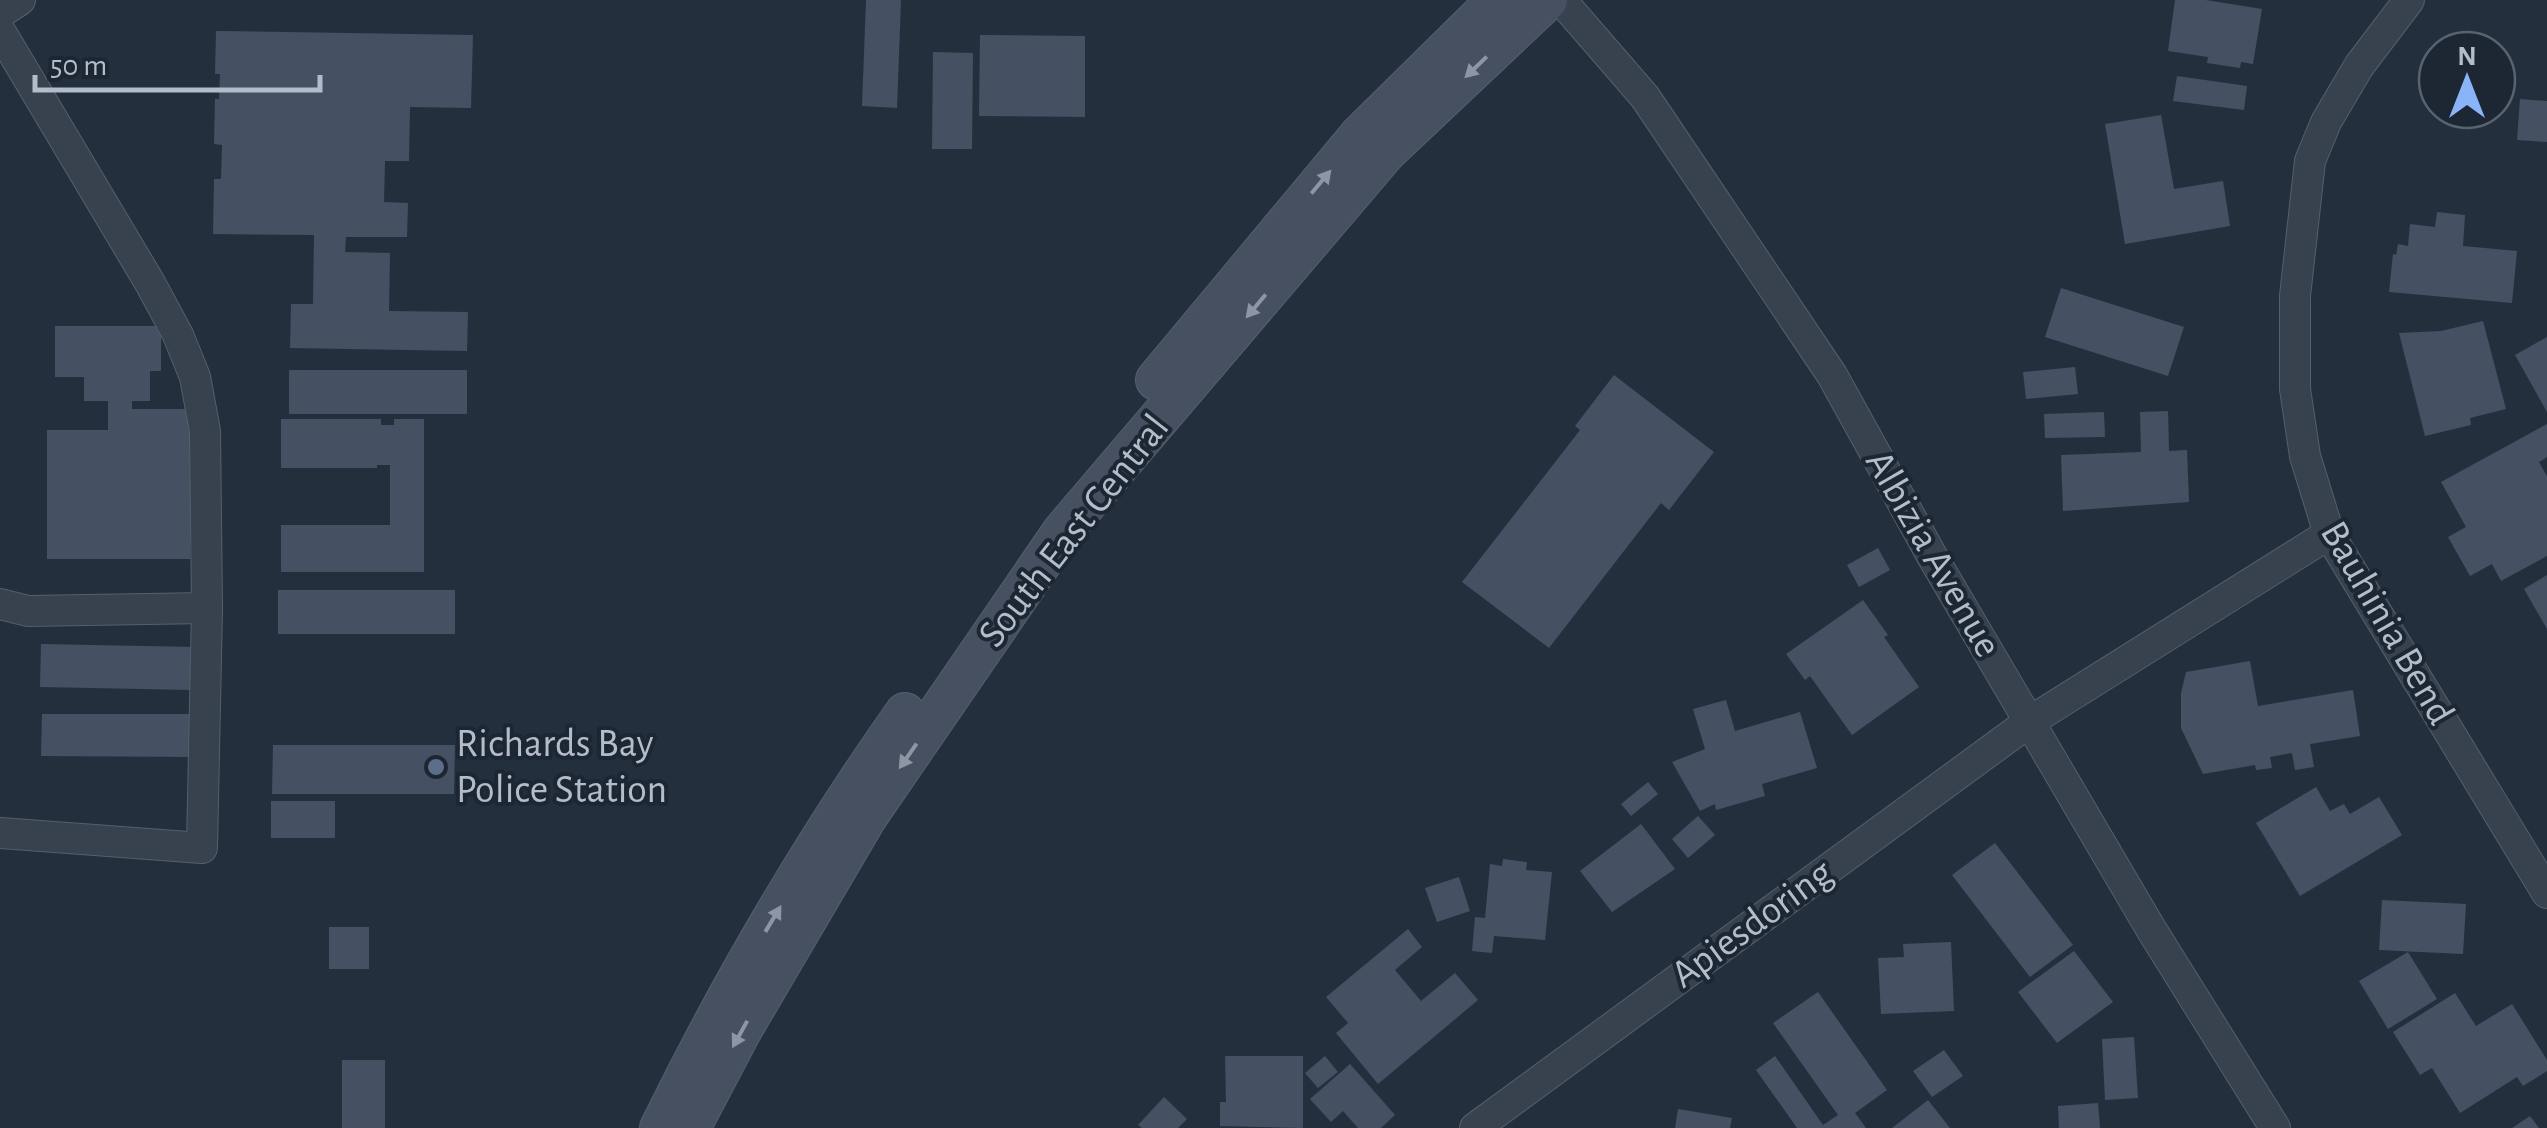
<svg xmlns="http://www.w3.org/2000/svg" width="2547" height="1128" font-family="'Alegreya Sans',sans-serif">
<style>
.building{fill:#455162}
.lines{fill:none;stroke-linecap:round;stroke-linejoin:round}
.street-casing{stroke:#565f6c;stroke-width:32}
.secondary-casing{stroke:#565f6c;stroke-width:42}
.street{stroke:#38414e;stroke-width:30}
.secondary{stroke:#465061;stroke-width:40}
.oneway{fill:#8e96a5}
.service-dot{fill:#5c6f8a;stroke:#1d2633;stroke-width:4}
.labels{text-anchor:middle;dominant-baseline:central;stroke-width:8;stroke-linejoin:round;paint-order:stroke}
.street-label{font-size:40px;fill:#b4bcc9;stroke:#1d2633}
.poi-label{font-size:40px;fill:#b4bcc9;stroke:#1d2633;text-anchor:start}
</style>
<rect width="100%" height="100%" fill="#242f3e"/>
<!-- building -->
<g class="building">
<path d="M 866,0 L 901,0 L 897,108 L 862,106 Z"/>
<path d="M 2175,0 L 2206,0 L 2262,9 L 2253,64 L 2241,62 L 2240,68 L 2207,63 L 2208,57 L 2168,51 Z"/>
<path d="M 216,31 L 473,35 L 471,108 L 410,107 L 409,161 L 385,161 L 384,202 L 408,203 L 407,237 L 346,237 L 345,252 L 390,253 L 389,311 L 468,312 L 467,351 L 290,348 L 291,304 L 313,304 L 314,235 L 213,234 L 214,179 L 221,179 L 222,145 L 214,144 L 215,99 L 219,99 L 220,74 L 215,74 Z"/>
<path d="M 980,35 L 1085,36 L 1085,117 L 979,116 Z"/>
<path d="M 933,52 L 973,53 L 972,149 L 932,149 Z"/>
<path d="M 2177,76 L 2247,86 L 2244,110 L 2173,101 Z"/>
<path d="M 2520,99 L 2547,101 L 2547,142 L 2517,140 Z"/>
<path d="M 2161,115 L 2174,189 L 2223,181 L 2230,226 L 2125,244 L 2105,124 Z"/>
<path d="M 2437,212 L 2465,215 L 2463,246 L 2517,251 L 2512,303 L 2389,292 L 2393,254 L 2396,255 L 2398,244 L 2408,246 L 2410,224 L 2435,227 Z"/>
<path d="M 2061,288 L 2184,327 L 2168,376 L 2045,337 Z"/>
<path d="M 2483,321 L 2506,409 L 2470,418 L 2471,425 L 2425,436 L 2399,333 L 2441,331 Z"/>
<path d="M 55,326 L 161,326 L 161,371 L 150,371 L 150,401 L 132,401 L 132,409 L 190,409 L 190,559 L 47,559 L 47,430 L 108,430 L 108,401 L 84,401 L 84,377 L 55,377 Z"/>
<path d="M 2547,337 L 2547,412 L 2515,355 Z"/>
<path d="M 2075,367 L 2078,394 L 2026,399 L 2023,372 Z"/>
<rect x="289" y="370" width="178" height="44"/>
<path d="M 1614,375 L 1714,452 L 1669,510 L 1661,503 L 1549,648 L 1462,582 L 1580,430 L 1575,426 Z"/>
<path d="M 2168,411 L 2169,451 L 2187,450 L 2189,502 L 2063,511 L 2061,455 L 2141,452 L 2140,412 Z"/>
<path d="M 2104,412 L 2105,437 L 2045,438 L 2044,414 Z"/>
<path d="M 281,419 L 381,419 L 381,425 L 394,425 L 394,419 L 424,419 L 424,572 L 281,572 L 281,525 L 390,525 L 390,465 L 377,465 L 377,468 L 281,468 Z"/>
<path d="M 2547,424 L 2547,457 L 2539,462 L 2547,476 L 2547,556 L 2501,581 L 2492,564 L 2470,576 L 2448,537 L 2466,527 L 2441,482 Z"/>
<path d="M 1878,548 L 1890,570 L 1859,587 L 1847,565 Z"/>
<path d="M 2547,575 L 2547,629 L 2524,589 Z"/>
<rect x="278" y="590" width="177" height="44"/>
<path d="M 1863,600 L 1888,635 L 1884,637 L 1919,687 L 1852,735 L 1810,676 L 1805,680 L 1786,654 Z"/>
<path d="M 41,644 L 195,647 L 194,690 L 40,687 Z"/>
<path d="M 2250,661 L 2258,706 L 2353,690 L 2360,736 L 2310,744 L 2314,767 L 2295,770 L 2292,753 L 2270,757 L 2272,768 L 2256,770 L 2255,765 L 2203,774 L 2181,728 L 2181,693 L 2186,672 Z"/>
<path d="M 1726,700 L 1735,731 L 1800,712 L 1817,768 L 1762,784 L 1765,796 L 1716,810 L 1715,804 L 1700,811 L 1672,762 L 1705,749 L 1693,709 Z"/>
<path d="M 42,714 L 194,714 L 194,757 L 41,756 Z"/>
<path d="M 273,745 L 455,745 L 454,794 L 272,794 Z"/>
<path d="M 1648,782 L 1658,794 L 1631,816 L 1621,804 Z"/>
<path d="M 2316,787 L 2330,811 L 2344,804 L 2350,814 L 2379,797 L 2402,835 L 2300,896 L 2256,823 Z"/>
<rect x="271" y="801" width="64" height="37"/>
<path d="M 1698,816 L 1715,835 L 1688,858 L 1672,839 Z"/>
<path d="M 1641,824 L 1675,869 L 1612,912 L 1580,871 Z"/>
<path d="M 1995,843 L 2073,945 L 2030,977 L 1952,875 Z"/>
<path d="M 1503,859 L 1527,862 L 1526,870 L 1552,872 L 1545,940 L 1494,936 L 1492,953 L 1472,951 L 1475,917 L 1485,918 L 1490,864 L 1502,866 Z"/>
<path d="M 1459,877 L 1470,911 L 1437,922 L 1425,888 Z"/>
<path d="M 2382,900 L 2466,904 L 2463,954 L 2379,950 Z"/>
<rect x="329" y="927" width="40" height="42"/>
<path d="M 1408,929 L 1422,947 L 1395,970 L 1421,1001 L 1455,973 L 1478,1000 L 1378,1084 L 1336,1033 L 1348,1023 L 1326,997 Z"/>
<path d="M 1951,942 L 1954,1011 L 1881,1014 L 1878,958 L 1904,957 L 1903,944 Z"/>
<path d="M 2074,951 L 2113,1002 L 2057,1043 L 2018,992 Z"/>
<path d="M 2408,952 L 2437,999 L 2388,1029 L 2359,981 Z"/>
<path d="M 1818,992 L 1887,1090 L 1855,1113 L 1866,1128 L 1797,1128 L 1756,1070 L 1775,1056 L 1823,1125 L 1838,1115 L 1773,1023 Z"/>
<path d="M 2455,993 L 2476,1026 L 2512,1004 L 2547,1060 L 2547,1071 L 2523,1086 L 2517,1077 L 2460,1113 L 2432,1068 L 2420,1075 L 2393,1032 Z"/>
<path d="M 2134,1037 L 2138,1098 L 2105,1100 L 2102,1039 Z"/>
<path d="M 1944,1050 L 1963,1076 L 1932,1097 L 1913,1071 Z"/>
<path d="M 1225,1056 L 1303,1056 L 1303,1128 L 1220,1126 L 1220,1102 L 1226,1102 Z"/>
<path d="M 1325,1056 L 1338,1072 L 1318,1088 L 1305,1073 Z"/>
<rect x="342" y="1060" width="43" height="68"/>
<path d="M 1350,1064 L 1395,1115 L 1381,1128 L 1358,1128 L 1343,1111 L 1331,1122 L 1310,1099 Z"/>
<path d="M 1164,1097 L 1187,1119 L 1178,1128 L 1142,1128 L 1138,1125 Z"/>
<path d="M 1928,1100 L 1950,1128 L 1892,1128 Z"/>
<path d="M 2098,1103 L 2100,1128 L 2059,1128 L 2058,1106 Z"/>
<path d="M 1678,1109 L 1732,1118 L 1730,1128 L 1675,1128 Z"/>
<path d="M 2530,1116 L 2539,1128 L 2512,1128 Z"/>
</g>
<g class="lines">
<!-- street casing -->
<g class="street-casing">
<g id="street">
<path d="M 1561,0 L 1645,97 L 1832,375 L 1932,556 L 2151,929 L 2275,1128"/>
<path d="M 2409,0 L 2359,66 L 2326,122 L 2310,161 L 2295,296 L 2295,389 L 2305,456 L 2329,534 L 2547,893"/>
<path d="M 0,13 L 20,0"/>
<path d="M 0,31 L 150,283 L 178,335 L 195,377 L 205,431 L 207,608 L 202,848 L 0,833"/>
<path d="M 0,604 L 28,611 L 207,608"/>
<path d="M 1475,1128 L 2029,722 L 2329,534"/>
</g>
</g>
<!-- secondary casing -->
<g class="secondary-casing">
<g id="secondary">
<path d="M 1156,380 L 1360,135 L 1497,0"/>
<path d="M 660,1128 C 731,983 812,845 905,713"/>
<path d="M 690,1128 L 741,1031 L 866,818 L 1063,531 L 1386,152 L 1547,0"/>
</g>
</g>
<!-- street -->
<use href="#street" class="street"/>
<!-- secondary -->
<use href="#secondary" class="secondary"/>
</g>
<!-- one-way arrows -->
<defs><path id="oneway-solid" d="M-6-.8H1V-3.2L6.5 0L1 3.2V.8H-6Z" transform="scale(2.5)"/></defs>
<g class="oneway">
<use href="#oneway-solid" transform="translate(1476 67) rotate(136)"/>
<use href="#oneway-solid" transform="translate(1321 182) rotate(-50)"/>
<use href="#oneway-solid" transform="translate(1256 306) rotate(130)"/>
<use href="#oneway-solid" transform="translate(908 756) rotate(125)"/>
<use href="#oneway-solid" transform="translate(773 919) rotate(-59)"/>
<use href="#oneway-solid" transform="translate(740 1034) rotate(119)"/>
</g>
<!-- markers -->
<circle class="service-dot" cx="436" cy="767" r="10"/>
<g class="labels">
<!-- street labels -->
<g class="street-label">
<text transform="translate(1074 531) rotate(-52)">South East Central</text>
<text transform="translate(1933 554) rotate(60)">Albizia Avenue</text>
<text transform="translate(2387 623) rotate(60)">Bauhinia Bend</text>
<text transform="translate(1752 924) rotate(-36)">Apiesdoring</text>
</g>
<!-- poi labels -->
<g class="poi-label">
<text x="456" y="744">Richards Bay<tspan x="456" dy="46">Police Station</tspan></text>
</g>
</g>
<!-- north arrow -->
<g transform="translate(2467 80)"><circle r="48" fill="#1d2633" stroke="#59626f" stroke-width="2.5"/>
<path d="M0-8L18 38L0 25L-18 38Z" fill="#8ab4f8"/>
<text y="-15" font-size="28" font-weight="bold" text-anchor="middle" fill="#b4bcc9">N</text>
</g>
<!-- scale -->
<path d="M35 75v15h285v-15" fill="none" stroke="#b4bcc9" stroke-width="5"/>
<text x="50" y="75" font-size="30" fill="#b4bcc9" stroke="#1d2633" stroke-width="8" paint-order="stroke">50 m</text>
</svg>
